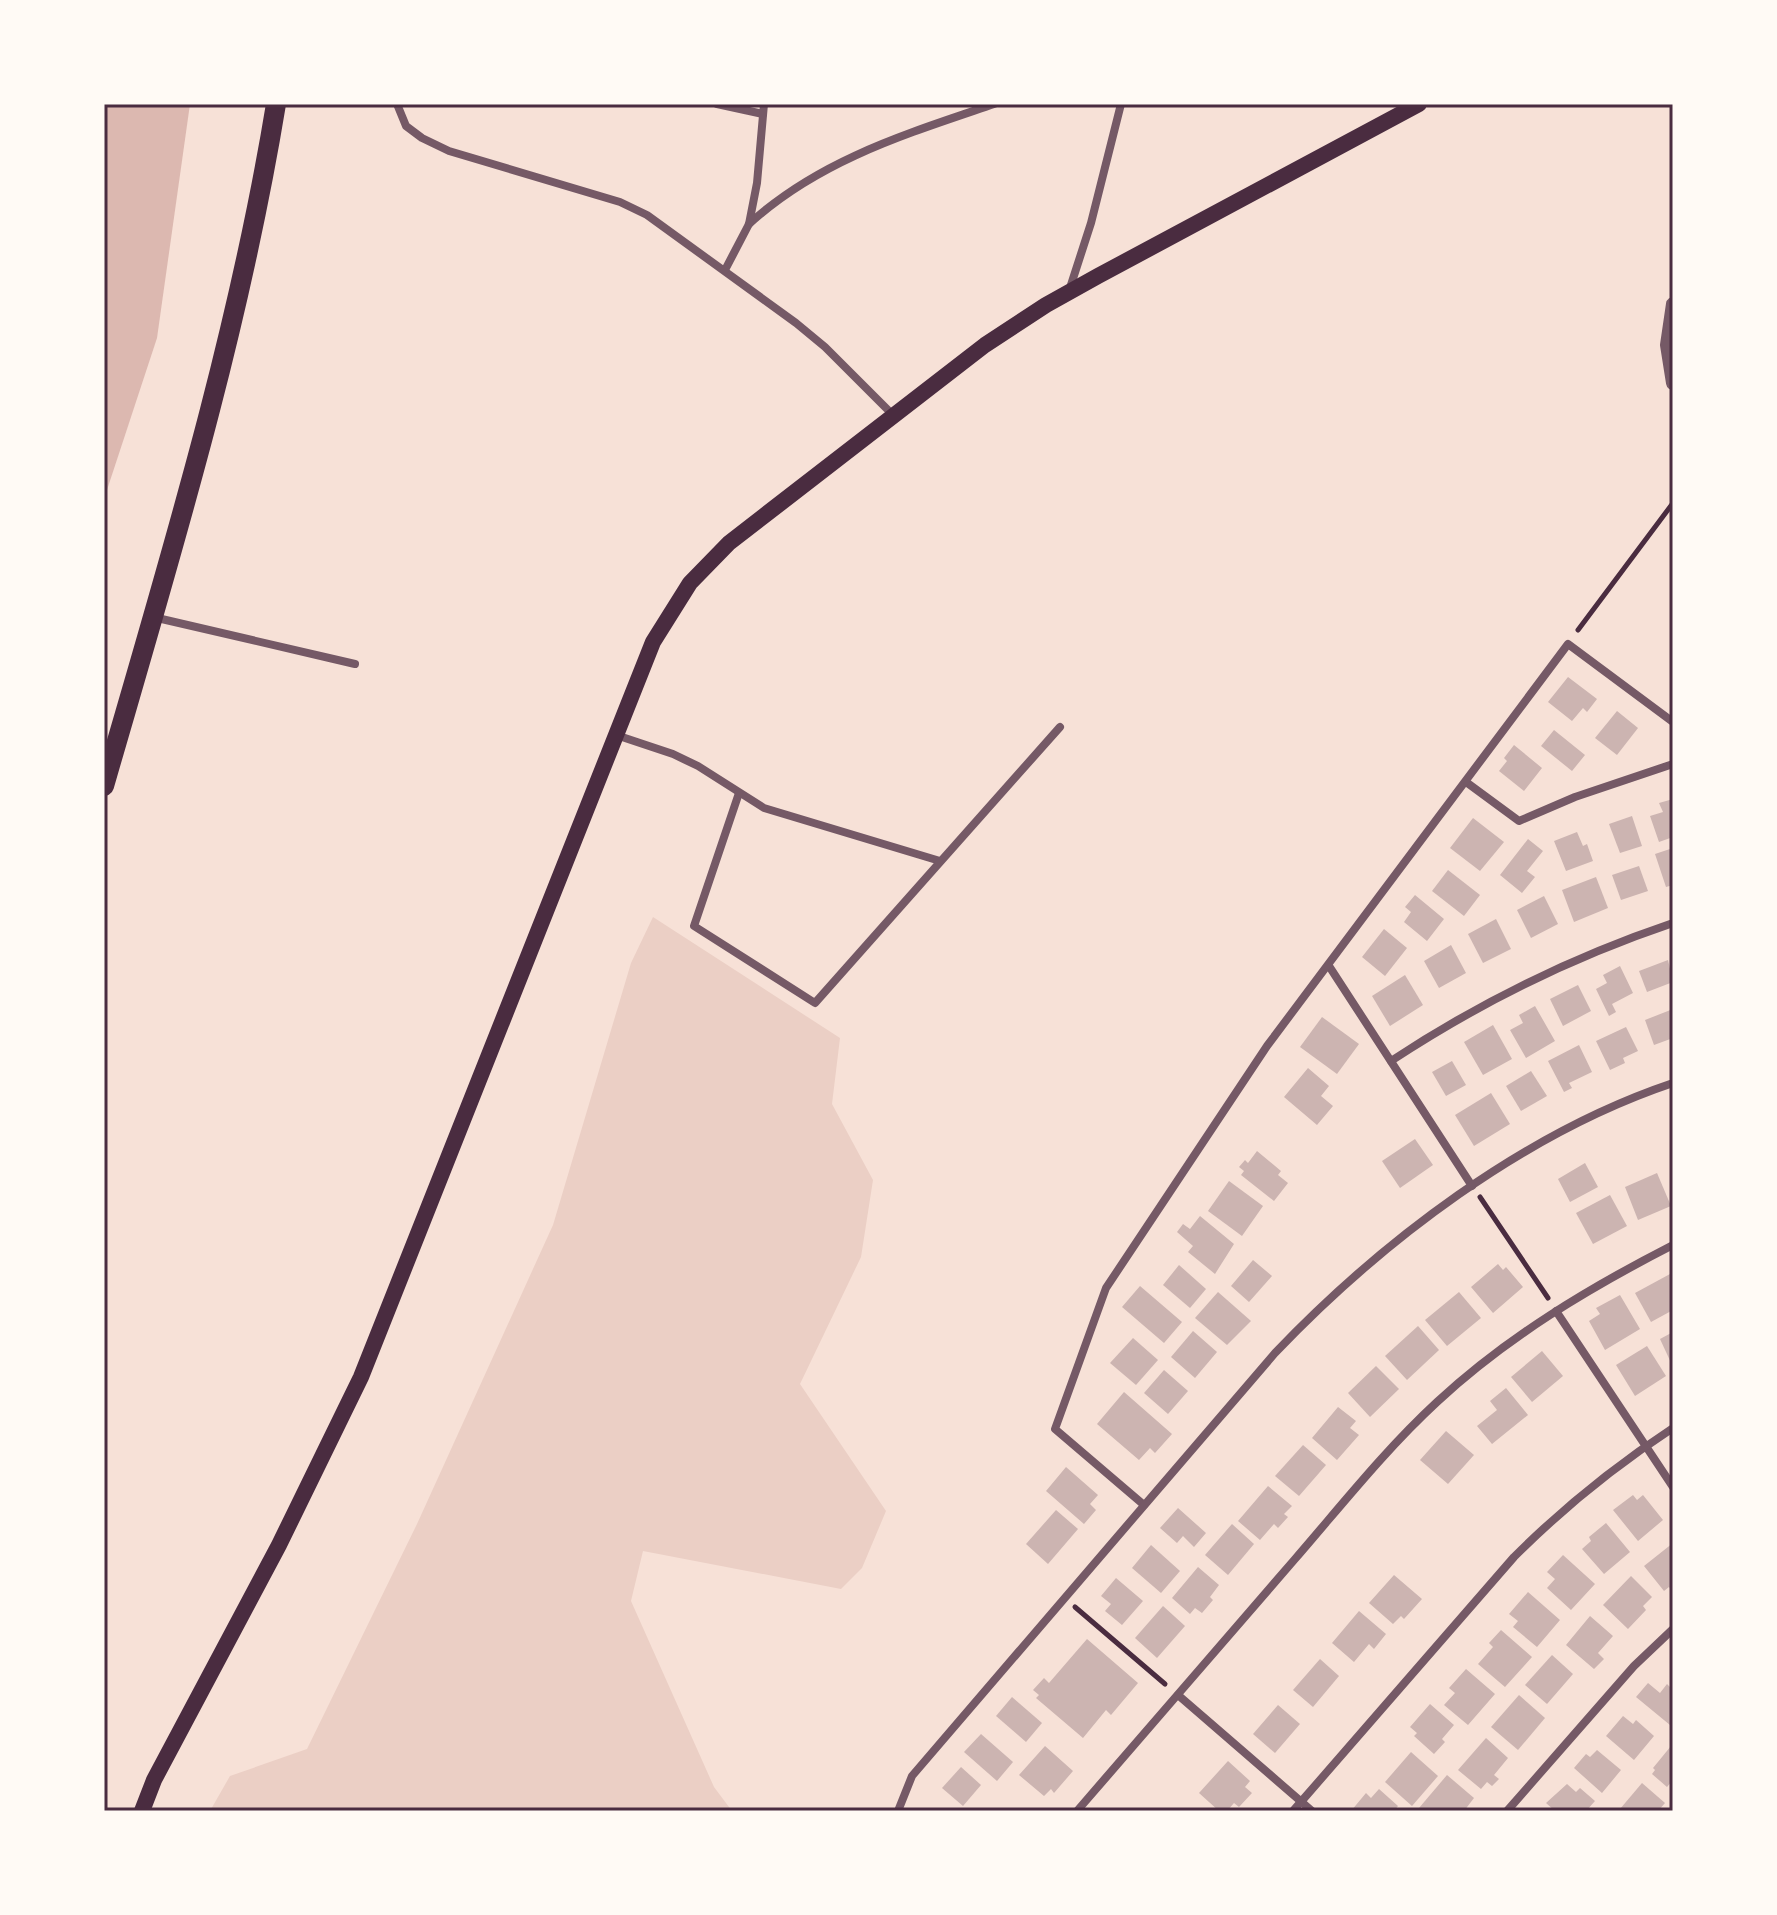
<svg xmlns="http://www.w3.org/2000/svg" width="1777" height="1915" font-family="'Golos Text',sans-serif">
<style>
.green{fill:#ebcfc5}
.water{fill:#dcb8b0}
.building{fill:#ccb4b1}
.lines{fill:none;stroke-linecap:round;stroke-linejoin:round}
.path{stroke:#4a2c40;stroke-width:5}
.minor{stroke:#755966;stroke-width:8}
.tertiary{stroke:#755966;stroke-width:14}
.secondary{stroke:#4a2c40;stroke-width:16}
.trunk{stroke:#4a2c40;stroke-width:20}
.neatline{fill:none;stroke:#4a2c40;stroke-width:3}
</style>
<rect width="100%" height="100%" fill="#f7e1d7"/>
<!-- green -->
<path class="green" d="M 653,917 L 840,1038 L 832,1104 L 873,1180 L 861,1257 L 800,1384 L 886,1511 L 862,1568 L 841,1589 L 643,1551 L 631,1601 L 714,1787 L 732,1811 L 210,1811 L 230,1776 L 307,1749 L 417,1524 L 553,1225 L 631,963 Z"/>
<!-- water -->
<path class="water" d="M 104,104 L 190,104 L 157,338 L 104,499 Z"/>
<!-- building -->
<g class="building">
<path d="M 1568,677 L 1597,699 L 1587,712 L 1583,708 L 1572,721 L 1548,702 Z"/>
<path d="M 1617,711 L 1638,728 L 1617,755 L 1595,738 Z"/>
<path d="M 1554,730 L 1585,755 L 1572,771 L 1541,746 Z"/>
<path d="M 1514,745 L 1542,768 L 1524,791 L 1499,771 L 1507,761 L 1504,758 Z"/>
<path d="M 1673,799 L 1673,837 L 1659,842 L 1650,816 L 1663,812 L 1659,803 Z"/>
<path d="M 1632,816 L 1642,846 L 1620,853 L 1609,824 Z"/>
<path d="M 1473,818 L 1504,842 L 1480,871 L 1450,848 Z"/>
<path d="M 1577,832 L 1583,846 L 1587,844 L 1593,861 L 1566,871 L 1554,841 Z"/>
<path d="M 1528,839 L 1543,851 L 1527,871 L 1535,877 L 1522,893 L 1500,875 Z"/>
<path d="M 1673,848 L 1673,885 L 1666,887 L 1655,854 Z"/>
<path d="M 1639,866 L 1648,891 L 1621,900 L 1612,875 Z"/>
<path d="M 1448,870 L 1480,895 L 1464,916 L 1432,891 Z"/>
<path d="M 1596,877 L 1608,908 L 1574,922 L 1562,890 Z"/>
<path d="M 1415,895 L 1444,919 L 1427,941 L 1404,922 L 1411,912 L 1405,907 Z"/>
<path d="M 1544,896 L 1558,924 L 1531,938 L 1517,910 Z"/>
<path d="M 1496,919 L 1511,949 L 1483,963 L 1468,934 Z"/>
<path d="M 1384,929 L 1407,948 L 1385,976 L 1362,957 Z"/>
<path d="M 1451,945 L 1466,973 L 1439,988 L 1424,961 Z"/>
<path d="M 1668,960 L 1673,982 L 1647,992 L 1639,971 Z"/>
<path d="M 1620,966 L 1633,993 L 1612,1004 L 1616,1012 L 1609,1016 L 1596,989 L 1607,983 L 1603,975 Z"/>
<path d="M 1405,975 L 1423,1005 L 1390,1026 L 1372,996 Z"/>
<path d="M 1578,985 L 1591,1011 L 1563,1026 L 1550,999 Z"/>
<path d="M 1535,1006 L 1555,1041 L 1526,1058 L 1510,1030 L 1523,1023 L 1519,1015 Z"/>
<path d="M 1673,1009 L 1673,1038 L 1654,1045 L 1645,1020 Z"/>
<path d="M 1322,1017 L 1359,1044 L 1337,1074 L 1300,1047 Z"/>
<path d="M 1493,1025 L 1512,1059 L 1483,1075 L 1464,1042 Z"/>
<path d="M 1626,1027 L 1638,1051 L 1623,1058 L 1625,1063 L 1610,1070 L 1596,1041 Z"/>
<path d="M 1579,1045 L 1592,1072 L 1569,1083 L 1572,1088 L 1564,1092 L 1548,1061 Z"/>
<path d="M 1452,1061 L 1466,1085 L 1446,1096 L 1432,1072 Z"/>
<path d="M 1308,1068 L 1329,1086 L 1321,1096 L 1333,1106 L 1317,1125 L 1284,1097 Z"/>
<path d="M 1531,1071 L 1547,1096 L 1521,1111 L 1506,1086 Z"/>
<path d="M 1491,1093 L 1510,1124 L 1474,1146 L 1455,1115 Z"/>
<path d="M 1415,1139 L 1433,1165 L 1400,1188 L 1382,1161 Z"/>
<path d="M 1257,1151 L 1281,1171 L 1278,1175 L 1288,1183 L 1274,1201 L 1241,1175 L 1244,1171 L 1239,1167 L 1245,1160 L 1248,1163 Z"/>
<path d="M 1585,1163 L 1598,1187 L 1570,1202 L 1558,1179 Z"/>
<path d="M 1657,1173 L 1671,1206 L 1638,1220 L 1625,1187 Z"/>
<path d="M 1229,1181 L 1263,1206 L 1242,1236 L 1208,1211 Z"/>
<path d="M 1610,1195 L 1627,1226 L 1593,1244 L 1576,1213 Z"/>
<path d="M 1200,1216 L 1234,1244 L 1215,1274 L 1188,1252 L 1193,1246 L 1177,1232 L 1183,1224 L 1190,1229 Z"/>
<path d="M 1253,1260 L 1272,1276 L 1249,1302 L 1231,1286 Z"/>
<path d="M 1498,1264 L 1503,1270 L 1506,1267 L 1523,1287 L 1493,1313 L 1471,1287 Z"/>
<path d="M 1179,1265 L 1206,1289 L 1190,1308 L 1163,1285 Z"/>
<path d="M 1670,1274 L 1673,1281 L 1673,1310 L 1651,1322 L 1635,1293 Z"/>
<path d="M 1140,1286 L 1182,1322 L 1164,1343 L 1122,1307 Z"/>
<path d="M 1218,1292 L 1251,1321 L 1227,1345 L 1195,1318 Z"/>
<path d="M 1459,1292 L 1481,1318 L 1447,1346 L 1425,1320 Z"/>
<path d="M 1620,1295 L 1640,1329 L 1605,1350 L 1589,1321 L 1600,1314 L 1596,1308 Z"/>
<path d="M 1418,1326 L 1439,1350 L 1407,1380 L 1385,1356 Z"/>
<path d="M 1193,1331 L 1217,1352 L 1195,1378 L 1171,1357 Z"/>
<path d="M 1673,1332 L 1673,1367 L 1660,1339 Z"/>
<path d="M 1133,1338 L 1158,1360 L 1136,1385 L 1110,1363 Z"/>
<path d="M 1647,1346 L 1666,1376 L 1635,1396 L 1616,1365 Z"/>
<path d="M 1542,1351 L 1563,1376 L 1532,1402 L 1511,1377 Z"/>
<path d="M 1376,1366 L 1399,1389 L 1370,1417 L 1348,1393 Z"/>
<path d="M 1164,1370 L 1188,1391 L 1168,1414 L 1144,1393 Z"/>
<path d="M 1506,1388 L 1528,1415 L 1492,1444 L 1477,1426 L 1497,1410 L 1490,1401 Z"/>
<path d="M 1124,1392 L 1172,1434 L 1155,1453 L 1150,1448 L 1139,1460 L 1097,1424 Z"/>
<path d="M 1338,1407 L 1356,1421 L 1350,1428 L 1359,1435 L 1337,1460 L 1312,1438 Z"/>
<path d="M 1446,1431 L 1474,1455 L 1448,1484 L 1420,1460 Z"/>
<path d="M 1303,1445 L 1326,1465 L 1299,1496 L 1275,1476 Z"/>
<path d="M 1066,1467 L 1098,1495 L 1090,1504 L 1096,1510 L 1084,1524 L 1046,1491 Z"/>
<path d="M 1268,1486 L 1292,1506 L 1284,1514 L 1288,1517 L 1278,1528 L 1274,1524 L 1260,1540 L 1238,1521 Z"/>
<path d="M 1633,1495 L 1637,1500 L 1643,1495 L 1663,1520 L 1638,1541 L 1613,1510 Z"/>
<path d="M 1178,1508 L 1206,1533 L 1194,1547 L 1183,1536 L 1177,1543 L 1160,1528 Z"/>
<path d="M 1056,1510 L 1078,1529 L 1048,1564 L 1026,1544 Z"/>
<path d="M 1606,1523 L 1630,1552 L 1604,1574 L 1582,1549 L 1591,1541 L 1589,1537 Z"/>
<path d="M 1232,1524 L 1254,1544 L 1228,1575 L 1205,1555 Z"/>
<path d="M 1673,1543 L 1673,1592 L 1669,1587 L 1664,1591 L 1644,1566 Z"/>
<path d="M 1151,1545 L 1180,1571 L 1161,1593 L 1132,1568 Z"/>
<path d="M 1563,1555 L 1595,1584 L 1571,1610 L 1547,1588 L 1555,1579 L 1547,1572 Z"/>
<path d="M 1198,1567 L 1219,1585 L 1210,1597 L 1213,1600 L 1202,1613 L 1195,1608 L 1190,1614 L 1172,1598 Z"/>
<path d="M 1394,1575 L 1422,1599 L 1404,1619 L 1401,1616 L 1393,1624 L 1369,1603 Z"/>
<path d="M 1631,1576 L 1652,1597 L 1643,1606 L 1646,1610 L 1628,1629 L 1603,1605 Z"/>
<path d="M 1116,1578 L 1143,1601 L 1122,1625 L 1105,1611 L 1111,1604 L 1101,1596 Z"/>
<path d="M 1528,1592 L 1560,1620 L 1537,1647 L 1513,1627 L 1518,1621 L 1509,1614 Z"/>
<path d="M 1163,1606 L 1185,1626 L 1157,1658 L 1135,1638 Z"/>
<path d="M 1359,1611 L 1386,1634 L 1374,1649 L 1369,1644 L 1354,1662 L 1332,1643 Z"/>
<path d="M 1590,1616 L 1613,1636 L 1598,1653 L 1604,1659 L 1594,1669 L 1566,1645 Z"/>
<path d="M 1501,1630 L 1532,1657 L 1505,1687 L 1478,1664 L 1493,1647 L 1489,1643 Z"/>
<path d="M 1087,1639 L 1138,1683 L 1111,1715 L 1106,1710 L 1083,1738 L 1036,1698 L 1039,1695 L 1033,1690 L 1044,1678 L 1049,1683 Z"/>
<path d="M 1552,1655 L 1573,1674 L 1547,1704 L 1525,1685 Z"/>
<path d="M 1320,1659 L 1339,1676 L 1313,1707 L 1293,1690 Z"/>
<path d="M 1466,1669 L 1495,1694 L 1468,1725 L 1444,1705 L 1455,1693 L 1449,1688 Z"/>
<path d="M 1648,1683 L 1660,1693 L 1667,1684 L 1673,1690 L 1673,1721 L 1670,1725 L 1636,1697 Z"/>
<path d="M 1519,1695 L 1545,1718 L 1518,1750 L 1491,1727 Z"/>
<path d="M 1012,1697 L 1042,1723 L 1026,1742 L 996,1716 Z"/>
<path d="M 1430,1704 L 1454,1725 L 1442,1739 L 1445,1742 L 1434,1754 L 1414,1736 L 1417,1733 L 1410,1727 Z"/>
<path d="M 1278,1705 L 1300,1724 L 1275,1753 L 1253,1734 Z"/>
<path d="M 1623,1716 L 1633,1724 L 1636,1720 L 1654,1736 L 1634,1760 L 1606,1736 Z"/>
<path d="M 981,1734 L 1013,1762 L 997,1781 L 964,1752 Z"/>
<path d="M 1486,1738 L 1508,1758 L 1494,1775 L 1499,1779 L 1492,1786 L 1487,1782 L 1481,1789 L 1458,1770 Z"/>
<path d="M 1045,1746 L 1073,1771 L 1054,1793 L 1051,1789 L 1044,1796 L 1019,1775 Z"/>
<path d="M 1671,1746 L 1673,1780 L 1667,1787 L 1652,1774 L 1655,1770 L 1653,1768 Z"/>
<path d="M 1597,1750 L 1621,1770 L 1602,1793 L 1574,1768 L 1586,1754 L 1590,1757 Z"/>
<path d="M 1411,1752 L 1438,1776 L 1412,1806 L 1385,1782 Z"/>
<path d="M 1228,1761 L 1250,1781 L 1245,1787 L 1252,1793 L 1239,1807 L 1234,1803 L 1227,1811 L 1219,1811 L 1199,1793 Z"/>
<path d="M 961,1767 L 981,1785 L 963,1806 L 942,1788 Z"/>
<path d="M 1447,1775 L 1474,1798 L 1464,1811 L 1422,1811 L 1419,1808 Z"/>
<path d="M 1642,1783 L 1665,1803 L 1658,1811 L 1623,1811 L 1620,1809 Z"/>
<path d="M 1567,1784 L 1576,1792 L 1580,1788 L 1595,1801 L 1586,1811 L 1555,1811 L 1546,1803 Z"/>
<path d="M 1379,1789 L 1398,1806 L 1394,1811 L 1351,1811 L 1366,1793 L 1371,1798 Z"/>
</g>
<g class="lines">
<!-- path -->
<g class="path">
<path d="M 1578,630 L 1673,503"/>
<path d="M 1480,1197 L 1548,1298"/>
<path d="M 1075,1607 L 1165,1684"/>
</g>
<!-- minor -->
<g class="minor">
<path d="M 397,104 L 406,126 L 422,138 L 449,151 L 620,202 L 647,215 L 796,323 L 825,347 L 894,416"/>
<path d="M 717,104 L 763,114"/>
<path d="M 749,224 C 819,160 906,134 994,104"/>
<path d="M 725,270 L 749,224 L 757,183 L 764,104"/>
<path d="M 1069,291 L 1091,223 L 1121,104"/>
<path d="M 153,617 L 355,664"/>
<path d="M 616,735 L 673,754 L 698,766 L 764,808 L 940,861"/>
<path d="M 1466,782 L 1519,821 L 1575,797 L 1673,764"/>
<path d="M 739,793 L 694,926 L 815,1003 L 1060,727"/>
<path d="M 1329,966 L 1472,1186"/>
<path d="M 1391,1061 C 1479,1003 1572,957 1673,923"/>
<path d="M 1556,1311 L 1673,1487"/>
<path d="M 1144,1505 L 1055,1429 L 1106,1288 L 1267,1046 L 1568,644 L 1673,722"/>
<path d="M 1178,1695 L 1312,1811"/>
<path d="M 898,1811 L 912,1776 L 1275,1353 C 1382,1241 1524,1133 1673,1083"/>
<path d="M 1077,1811 C 1150,1727 1222,1643 1295,1559 C 1341,1506 1385,1450 1437,1402 C 1507,1337 1589,1288 1673,1245"/>
<path d="M 1293,1811 L 1514,1557 C 1563,1508 1615,1466 1673,1428"/>
<path d="M 1507,1811 L 1634,1666 L 1673,1629"/>
</g>
<!-- tertiary -->
<path class="tertiary" d="M 1673,304 L 1667,345 L 1673,383"/>
<!-- secondary -->
<path class="secondary" d="M 142,1811 L 154,1780 L 279,1545 L 361,1377 L 653,642 L 690,583 L 729,543 L 985,345 L 1046,305 L 1098,276 L 1419,104"/>
<!-- trunk -->
<path class="trunk" d="M 104,786 C 169,561 238,336 276,104"/>
</g>
<!-- border -->
<rect width="1777" height="1915" fill="none" stroke="#fffaf5" stroke-width="212"/>
<rect x="106" y="106" width="1565" height="1703" class="neatline"/>
</svg>
